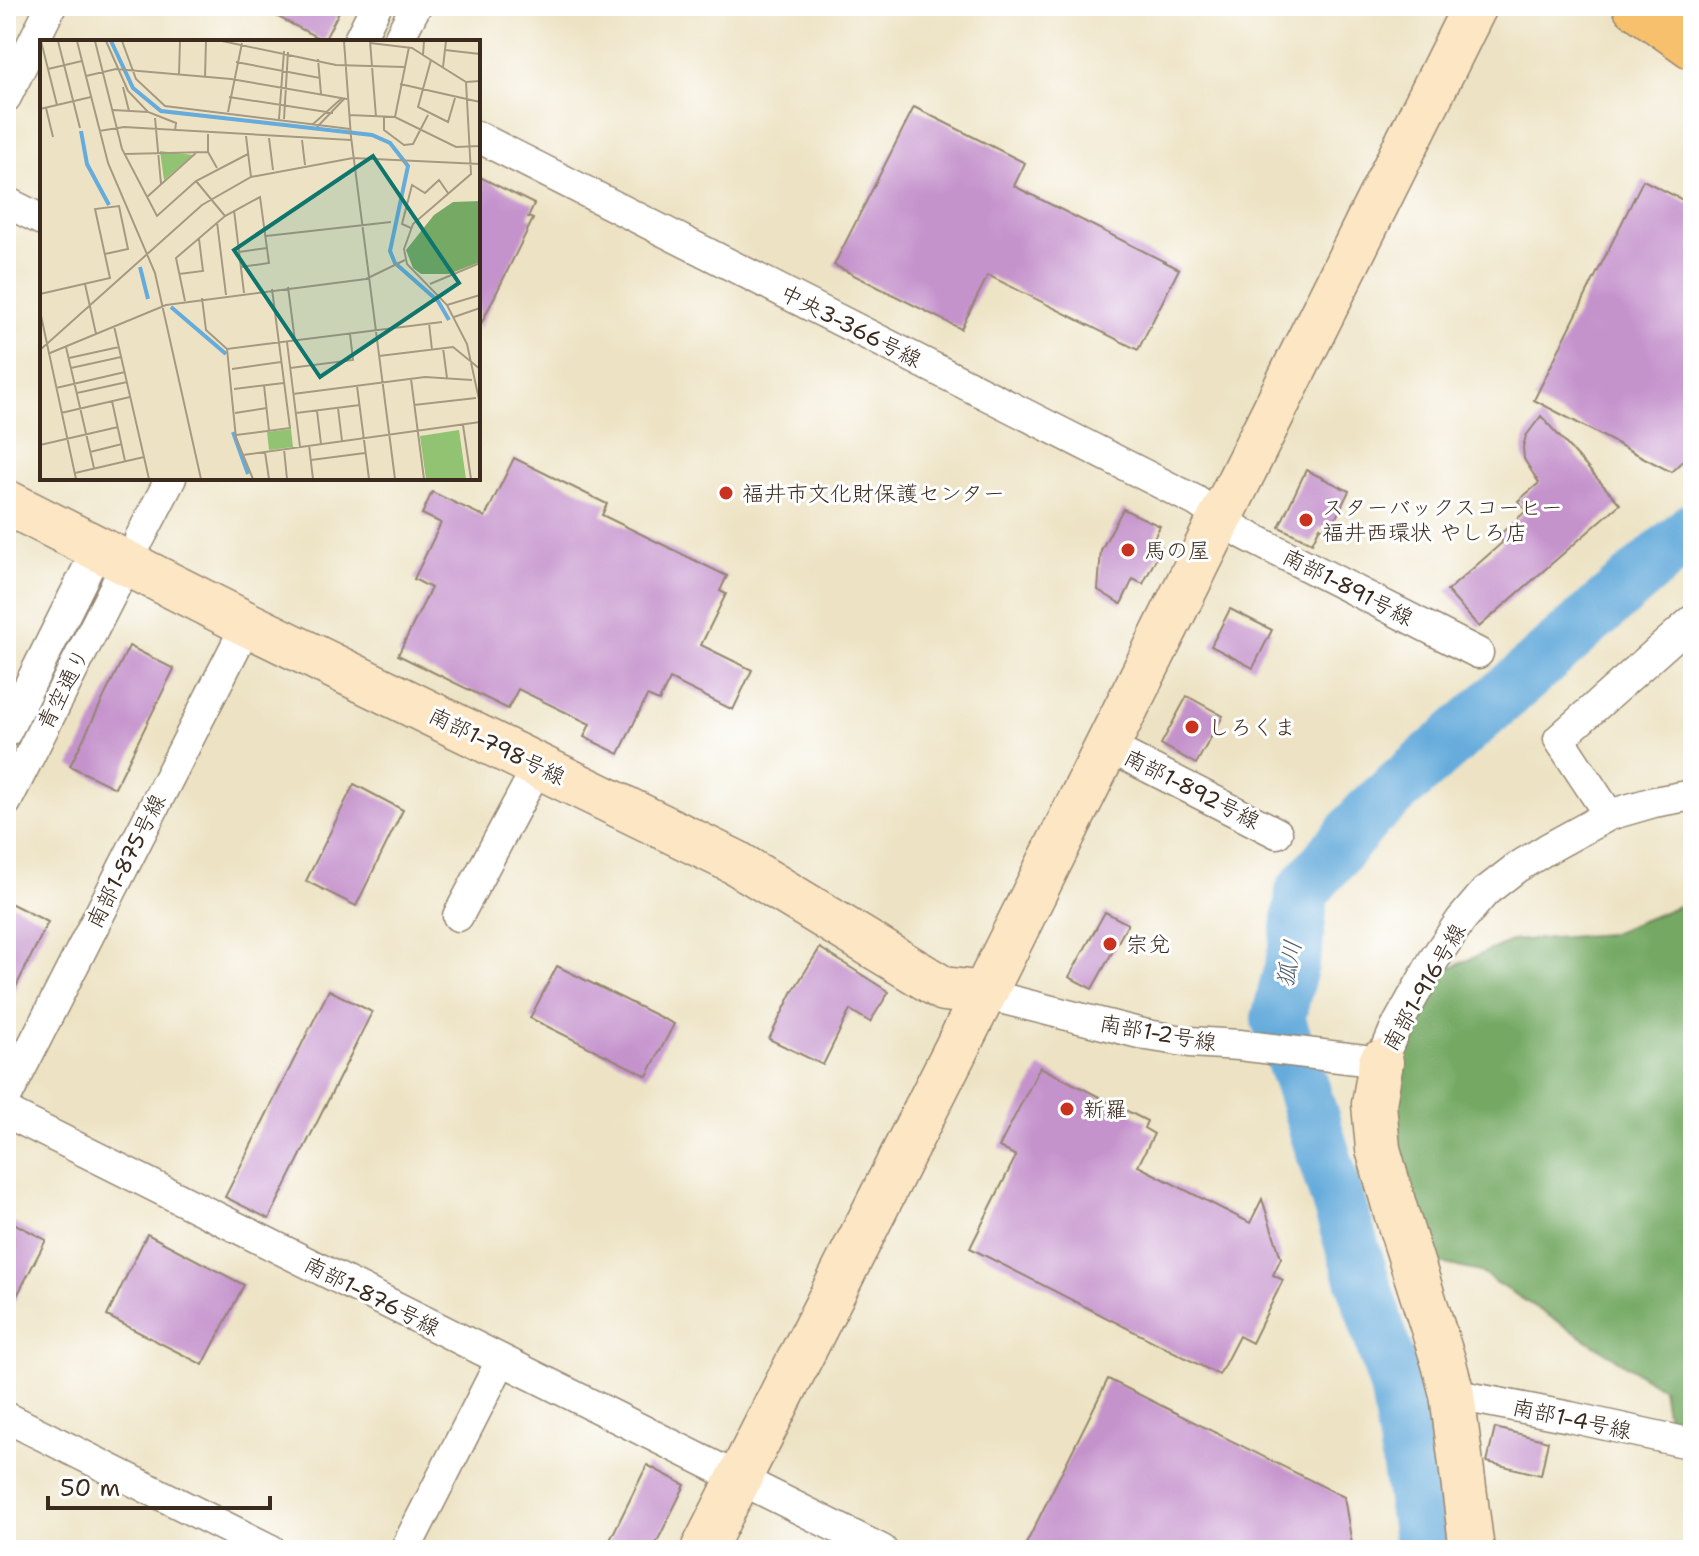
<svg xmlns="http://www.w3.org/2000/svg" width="1699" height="1556" font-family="'Shantell Sans','Klee One',sans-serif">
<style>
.forest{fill:#75a964;stroke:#586a41;stroke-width:2}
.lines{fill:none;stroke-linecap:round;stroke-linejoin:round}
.river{stroke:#65abdb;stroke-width:54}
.building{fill:#c593cc}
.street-casing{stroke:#948671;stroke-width:33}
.secondary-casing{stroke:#948671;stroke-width:47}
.primary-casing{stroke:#948671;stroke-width:47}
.street{stroke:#fff;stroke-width:30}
.secondary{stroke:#fce6c4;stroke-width:44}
.primary{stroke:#f7c06c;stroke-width:44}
.poi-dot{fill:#c8321e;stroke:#fff;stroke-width:3}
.labels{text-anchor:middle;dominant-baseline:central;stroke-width:6;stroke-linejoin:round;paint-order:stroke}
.street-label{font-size:22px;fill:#3b2a1e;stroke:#fff}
.poi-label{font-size:22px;fill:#3b2a1e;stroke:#fff;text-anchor:start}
.water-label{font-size:24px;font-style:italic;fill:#4c5e6a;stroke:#fff}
.inset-river{fill:none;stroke:#65abdb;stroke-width:4}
.inset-road{fill:none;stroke:#a69982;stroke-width:2}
.view{fill:#0f766e;fill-opacity:0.15;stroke:#0f766e;stroke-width:4}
.inset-edge{fill:none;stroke:#3b2a1e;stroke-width:4}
</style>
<rect width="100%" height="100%" fill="#fff"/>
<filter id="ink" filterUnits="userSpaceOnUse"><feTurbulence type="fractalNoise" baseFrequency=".0125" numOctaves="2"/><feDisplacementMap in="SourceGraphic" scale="16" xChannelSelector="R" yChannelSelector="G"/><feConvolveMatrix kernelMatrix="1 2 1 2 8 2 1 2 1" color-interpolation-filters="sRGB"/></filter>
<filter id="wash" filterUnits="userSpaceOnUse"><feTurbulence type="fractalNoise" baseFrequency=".006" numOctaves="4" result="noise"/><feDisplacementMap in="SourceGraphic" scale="32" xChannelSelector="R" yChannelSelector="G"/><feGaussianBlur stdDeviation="1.8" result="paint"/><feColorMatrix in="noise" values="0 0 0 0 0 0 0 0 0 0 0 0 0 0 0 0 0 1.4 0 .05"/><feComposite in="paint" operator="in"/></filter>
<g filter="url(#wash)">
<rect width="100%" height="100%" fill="#ede3c4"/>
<!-- forest -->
<path class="forest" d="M 1693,900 L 1693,1430 L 1668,1426 L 1662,1388 L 1480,1272 L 1432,1261 L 1399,1163 L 1395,1081 L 1405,1047 L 1422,1010 L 1443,971 L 1511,941 L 1609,934 Z"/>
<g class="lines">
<!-- river -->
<path class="river" d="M 1422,1550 L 1397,1390 L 1303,1089 L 1278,1019 L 1296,947 L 1302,892 L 1369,813 L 1693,529"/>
</g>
<g id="blocks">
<!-- building -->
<g class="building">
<path d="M 257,6 L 342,6 L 324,41 Z"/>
<path d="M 914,107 L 1025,163 L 1014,186 L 1179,269 L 1138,350 L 988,275 L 961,329 L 834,265 Z"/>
<path d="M 478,176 L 534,204 L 528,217 L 533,219 L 478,330 Z"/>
<path d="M 1643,180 L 1693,205 L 1693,451 L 1671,472 L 1534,400 Z"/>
<path d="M 1541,416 L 1620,504 L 1479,627 L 1447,591 L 1503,542 L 1498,536 L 1526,511 L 1518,501 L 1539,483 L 1524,459 L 1523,447 L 1526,436 Z"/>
<path d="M 514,458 L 607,504 L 602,515 L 727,576 L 720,591 L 726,594 L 701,645 L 752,670 L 733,710 L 670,679 L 659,701 L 647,696 L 619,754 L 584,737 L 590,724 L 518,689 L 508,709 L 398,655 L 431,588 L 414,579 L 441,523 L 422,514 L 432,492 L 485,517 Z"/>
<path d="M 1306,470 L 1349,491 L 1329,532 L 1320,527 L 1312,543 L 1279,527 Z"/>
<path d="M 1123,509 L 1160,526 L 1152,542 L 1162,547 L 1143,584 L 1133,579 L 1121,604 L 1098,590 L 1101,550 Z"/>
<path d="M 1230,609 L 1272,630 L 1253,668 L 1211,646 Z"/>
<path d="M 129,646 L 174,669 L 115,788 L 70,766 Z"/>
<path d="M 1187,696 L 1223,716 L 1196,764 L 1161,744 Z"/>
<path d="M 354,784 L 403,810 L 356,906 L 306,881 Z"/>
<path d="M 6,901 L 48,922 L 6,1007 Z"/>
<path d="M 1105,912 L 1128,924 L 1092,989 L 1069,977 Z"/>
<path d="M 820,948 L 889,992 L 870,1022 L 850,1010 L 823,1065 L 769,1039 L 793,991 Z"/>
<path d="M 557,966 L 674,1024 L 647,1076 L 530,1018 Z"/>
<path d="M 329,990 L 372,1012 L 269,1219 L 225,1197 Z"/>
<path d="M 1040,1067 L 1147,1121 L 1144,1128 L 1154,1134 L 1138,1166 L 1250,1223 L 1262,1199 L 1281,1258 L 1273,1275 L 1283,1280 L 1252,1343 L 1239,1336 L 1219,1375 L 970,1248 L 1016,1156 L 999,1147 Z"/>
<path d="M 6,1219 L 46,1240 L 6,1317 Z"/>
<path d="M 147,1234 L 244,1285 L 203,1365 L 107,1316 Z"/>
<path d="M 1108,1379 L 1344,1497 L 1353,1550 L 1023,1550 Z"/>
<path d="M 1495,1428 L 1548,1441 L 1541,1475 L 1487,1462 Z"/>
<path d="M 647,1465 L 685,1485 L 653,1550 L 624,1550 L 609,1542 Z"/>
</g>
</g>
</g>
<g filter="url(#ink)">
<use href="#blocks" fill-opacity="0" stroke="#948671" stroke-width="2"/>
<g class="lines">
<!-- street casing -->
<g class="street-casing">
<g id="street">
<path d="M 358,42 L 376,6"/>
<path d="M 397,42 L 416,6"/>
<path d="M 6,97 L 51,6"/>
<path d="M 478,137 L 1196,501 L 1244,534 L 1478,653"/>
<path d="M 6,202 L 42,220"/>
<path d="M 140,538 L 171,478"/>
<path d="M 6,732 L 98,548"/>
<path d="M 1107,746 L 1277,833"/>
<path d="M 6,802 L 120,577"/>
<path d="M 1609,815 L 1559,739 L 1693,620"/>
<path d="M 458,916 L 538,766"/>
<path d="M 984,994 L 1147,1035 L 1190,1042 L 1239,1045 L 1381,1062 L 1395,1029 L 1433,961 L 1461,920 L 1485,892 L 1516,868 L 1547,849 L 1609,815 L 1654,802 L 1693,795"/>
<path d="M 6,1098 L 247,624"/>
<path d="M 6,1112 L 882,1550"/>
<path d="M 1452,1394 L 1570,1417 L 1693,1444"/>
<path d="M 6,1417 L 271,1550"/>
<path d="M 405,1550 L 501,1361"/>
</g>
</g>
<!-- secondary casing -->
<g class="secondary-casing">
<g id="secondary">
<path d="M 6,502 L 247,624 L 735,862 L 944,989 L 984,994"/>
<path d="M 1381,1062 L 1374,1104 L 1378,1149 L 1395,1209 L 1443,1360 L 1452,1394 L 1472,1550"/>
<path d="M 703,1550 L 984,994 L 1475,6"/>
</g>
</g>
<!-- primary casing -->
<g class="primary-casing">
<path id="primary" d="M 1635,6 L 1693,47"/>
</g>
<!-- street -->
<use href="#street" class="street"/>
<!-- secondary -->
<use href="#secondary" class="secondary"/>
<!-- primary -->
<use href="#primary" class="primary"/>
</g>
</g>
<!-- markers -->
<g class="poi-dot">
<circle cx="726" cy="493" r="8"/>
<circle cx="1306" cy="520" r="8"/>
<circle cx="1128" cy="550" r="8"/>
<circle cx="1192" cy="727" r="8"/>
<circle cx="1110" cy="944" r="8"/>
<circle cx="1067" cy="1109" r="8"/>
</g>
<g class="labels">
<!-- street labels -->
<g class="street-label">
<text transform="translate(851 326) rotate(27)">中央3-366号線</text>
<text transform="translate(1348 587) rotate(27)">南部1-891号線</text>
<text transform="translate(63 689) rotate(-63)">青空通り</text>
<text transform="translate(497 746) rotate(26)">南部1-798号線</text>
<text transform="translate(1192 789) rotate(27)">南部1-892号線</text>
<text transform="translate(126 861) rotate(-63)">南部1-875号線</text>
<text transform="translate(1424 987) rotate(-60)">南部1-916号線</text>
<text transform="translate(1158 1033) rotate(10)">南部1-2号線</text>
<text transform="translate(372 1296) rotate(27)">南部1-876号線</text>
<text transform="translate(1572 1419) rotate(12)">南部1-4号線</text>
</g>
<!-- poi labels -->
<g class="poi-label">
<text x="742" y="493">福井市文化財保護センター</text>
<text x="1322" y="507">スターバックスコーヒー<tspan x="1322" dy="25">福井西環状 やしろ店</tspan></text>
<text x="1144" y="550">馬の屋</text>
<text x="1208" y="727">しろくま</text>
<text x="1126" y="944">宗兌</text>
<text x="1083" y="1109">新羅</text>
</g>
<!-- water labels -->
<g class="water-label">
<text transform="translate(1289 964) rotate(-79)">狐川</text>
</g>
</g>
<!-- overview -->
<g transform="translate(40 40)">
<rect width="440" height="440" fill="#ede3c4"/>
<path d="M 120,111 L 153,115 L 124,140 ZM 251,389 L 253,407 L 229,410 L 227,392 ZM 419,390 L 426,439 L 386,439 L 380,396 Z" fill="#92c372"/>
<path d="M 440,161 L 440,222 L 409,234 L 381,234 L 373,228 L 366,210 L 394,175 L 413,162 Z" fill="#75a964"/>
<path class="inset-river" d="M 71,1 L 93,48 L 121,71 L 332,95 L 350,103 L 368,126 L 350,211 L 355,223 L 398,261 L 409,280M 41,91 L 47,124 L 69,165M 100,227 L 108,259M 131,267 L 186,314M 193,392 L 208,434"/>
<path class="inset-road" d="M 1,1 L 17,65M 18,1 L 40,88M 37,1 L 68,123 L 115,233 L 161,439M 55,1 L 82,109 L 117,176 L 156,141 L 208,114M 66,1 L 88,51 L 108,72 L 136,83 L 135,91M 82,1 L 96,39 L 125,66 L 310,89M 182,1 L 296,25 L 364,27M 304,1 L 311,97 L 355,439M 330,1 L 336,77M 384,1 L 383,15 L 426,42 L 440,41M 330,3 L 372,8 L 383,15M 405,10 L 440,14M 278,19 L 281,54M 391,20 L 378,67 L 408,82 L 415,58M 196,22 L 280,38M 403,27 L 406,1M 8,29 L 42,21M 139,34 L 140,1M 46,36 L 76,29 L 191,39 L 307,59M 165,37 L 166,1M 426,42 L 431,134 L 373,184 L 364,209 L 367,224 L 407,265 L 427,304 L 440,364M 360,44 L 440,62M 83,47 L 89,71M 189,57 L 293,73M 6,68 L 13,97M 0,69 L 51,57M 73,70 L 108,72M 188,72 L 202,3M 309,75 L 355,77 L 416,107 L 440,106M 344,77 L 344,90 L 364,105 L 373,104 L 388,75M 355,77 L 369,7M 115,78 L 121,144M 239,79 L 244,11M 244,79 L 248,12M 272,85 L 302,58M 277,87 L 305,58M 59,91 L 84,87 L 311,100M 168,94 L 168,112 L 177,128M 206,96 L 211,137M 229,98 L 233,130M 262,100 L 265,125M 85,114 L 168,112M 156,141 L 185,176M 107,157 L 157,112M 194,170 L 204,253M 177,182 L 186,255M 371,188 L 362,184 L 372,145 L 385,153 L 399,140 L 408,153M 226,196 L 351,182M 199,212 L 227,208M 139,234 L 163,231 L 159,199M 45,244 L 56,294M 390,244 L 440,223M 248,247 L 255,301M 0,254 L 70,238 L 55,169 L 79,166 L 88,209 L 65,214M 162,258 L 166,290 L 187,309 L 402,282M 145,261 L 136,218 L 185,176 L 220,157 L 229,223 L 201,227M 407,265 L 440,255M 0,271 L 36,439M 414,277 L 440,268M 389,283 L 392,310M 74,286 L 109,439M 247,302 L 260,407M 26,307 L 54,428M 403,308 L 407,338M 187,309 L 196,398 L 213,439M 0,310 L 162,165 L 211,137 L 313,118 L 440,124M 10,313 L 126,265 L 326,239 L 365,220M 339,316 L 413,307 L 440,329M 29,318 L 79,307M 31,328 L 81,317M 250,328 L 313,320 L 310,294M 192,329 L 241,322M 371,339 L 384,439M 224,345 L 229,391M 317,346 L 329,439M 16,348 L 85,332M 194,349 L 244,343M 37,353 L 87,342M 253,354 L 385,337 L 432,340M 72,361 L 85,421M 374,365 L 436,358M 298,368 L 302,401M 277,371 L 281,404M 21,373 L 90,357M 195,373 L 227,368M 256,373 L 320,365M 423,385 L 431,439M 196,395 L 250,388 L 232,249M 0,405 L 78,387M 269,405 L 273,439M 244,409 L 247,439M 50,412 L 82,404M 225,412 L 229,439M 203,415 L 440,382M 271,420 L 325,413M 35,433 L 104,417"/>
<path class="view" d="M 333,116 L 419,243 L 280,337 L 194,210 Z"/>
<rect width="440" height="440" class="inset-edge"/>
</g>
<!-- margin -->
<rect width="1699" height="1556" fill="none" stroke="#fff" stroke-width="32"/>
<!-- scale -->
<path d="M48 1496v12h222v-12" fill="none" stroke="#3b2a1e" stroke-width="4"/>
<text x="60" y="1496" font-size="24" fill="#3b2a1e" stroke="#ffffff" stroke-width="6" paint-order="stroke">50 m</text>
</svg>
